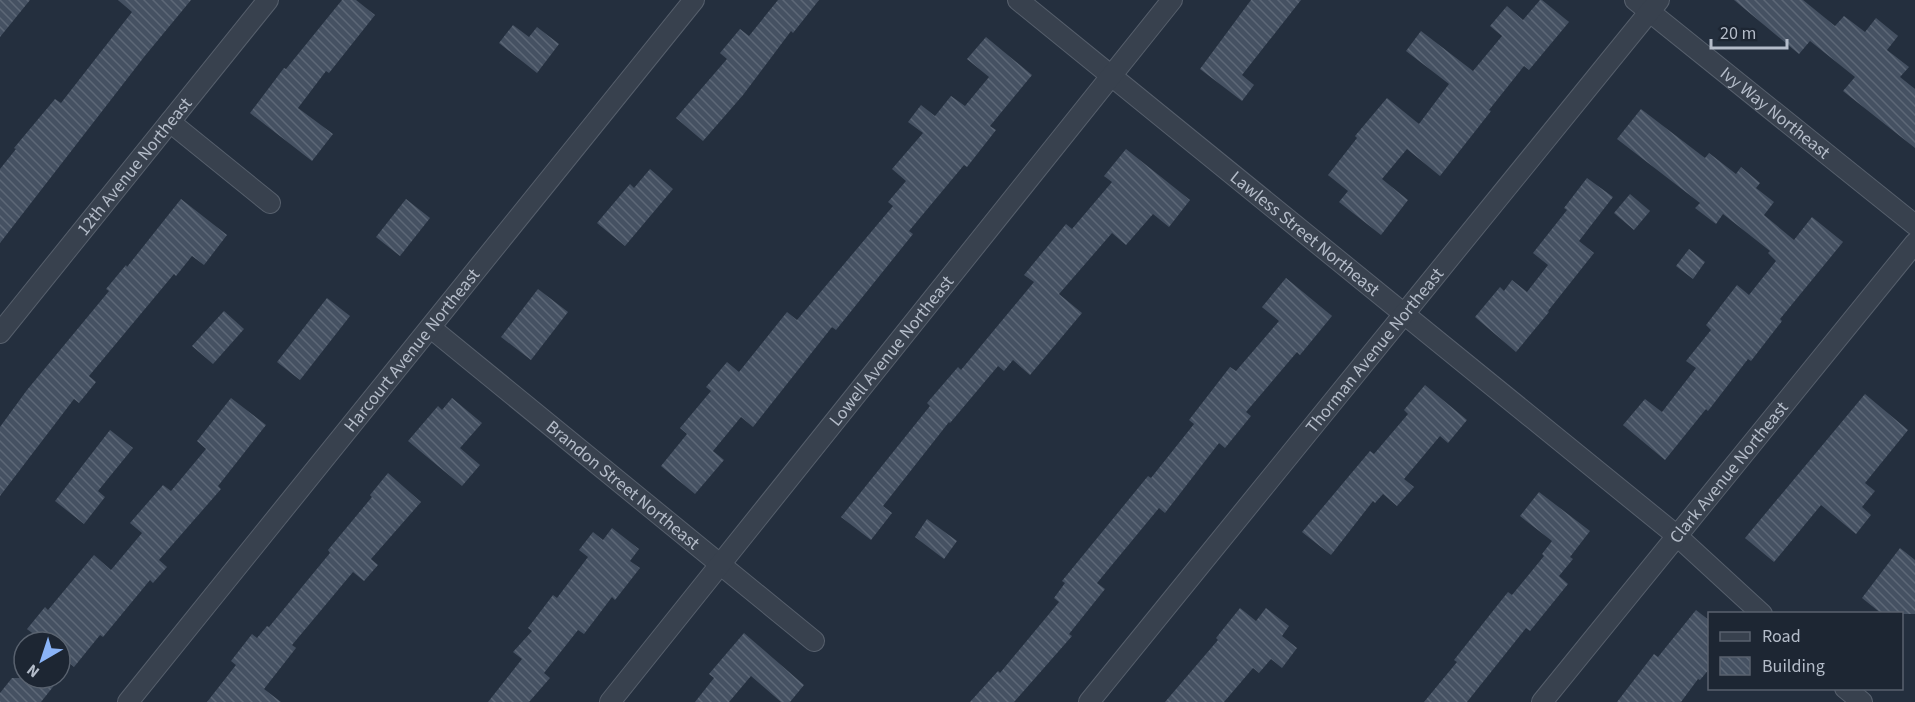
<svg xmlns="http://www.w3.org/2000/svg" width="1915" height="702" font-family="'Source Sans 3',sans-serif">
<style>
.building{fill:url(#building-back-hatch)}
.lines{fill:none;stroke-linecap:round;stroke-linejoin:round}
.minor-casing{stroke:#565f6c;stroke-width:22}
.minor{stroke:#38414e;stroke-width:20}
.labels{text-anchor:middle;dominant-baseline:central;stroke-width:4.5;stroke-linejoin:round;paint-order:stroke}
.street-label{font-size:18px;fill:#b4bcc9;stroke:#1d2633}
</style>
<defs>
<pattern id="building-back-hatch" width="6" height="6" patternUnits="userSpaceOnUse" patternTransform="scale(1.5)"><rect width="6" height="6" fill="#455162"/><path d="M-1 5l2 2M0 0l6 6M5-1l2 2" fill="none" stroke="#5d6877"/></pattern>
</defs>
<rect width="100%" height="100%" fill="#242f3e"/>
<!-- building -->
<g class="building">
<path d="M 0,0 L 30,0 L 0,37 Z"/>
<path d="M 118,0 L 191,0 L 144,57 L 0,243 L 0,169 L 16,149 L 14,148 L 55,99 L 61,103 L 132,12 Z"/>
<path d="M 342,0 L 356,0 L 375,15 L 329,73 L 326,71 L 298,108 L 333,134 L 312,161 L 250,113 L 284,68 L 286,69 Z"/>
<path d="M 778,0 L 819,0 L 793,33 L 791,31 L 743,95 L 703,141 L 676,118 L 727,59 L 720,53 L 740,29 L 749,36 Z"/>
<path d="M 1251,0 L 1301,0 L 1242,75 L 1254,85 L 1242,101 L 1200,69 Z"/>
<path d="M 1540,0 L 1542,0 L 1569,22 L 1529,70 L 1524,66 L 1489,110 L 1491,111 L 1440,176 L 1407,149 L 1382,179 L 1408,200 L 1381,235 L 1339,202 L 1348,191 L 1328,175 L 1357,138 L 1355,136 L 1387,98 L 1419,124 L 1449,84 L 1406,51 L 1421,31 L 1473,71 L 1502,36 L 1490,26 L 1507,6 L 1523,20 Z"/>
<path d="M 1734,0 L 1803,0 L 1835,26 L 1844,16 L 1865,32 L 1876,18 L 1898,36 L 1887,50 L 1909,67 L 1900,77 L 1915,89 L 1915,148 L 1843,91 L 1855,77 L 1810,41 L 1799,54 Z"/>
<path d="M 513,25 L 529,37 L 537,27 L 559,44 L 537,73 L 499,43 Z"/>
<path d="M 986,37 L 1032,75 L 990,126 L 996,130 L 967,167 L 964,165 L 909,231 L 913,234 L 836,330 L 832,327 L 753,427 L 741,417 L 713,451 L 724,460 L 695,494 L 661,466 L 687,434 L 680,428 L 711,391 L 706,387 L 727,362 L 739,372 L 787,312 L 797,320 L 893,206 L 888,202 L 906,181 L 892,169 L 923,133 L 908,122 L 921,105 L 935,116 L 951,96 L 965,106 L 989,77 L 967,59 Z"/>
<path d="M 1641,109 L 1705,158 L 1709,153 L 1736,174 L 1741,167 L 1760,183 L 1756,188 L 1774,202 L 1764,215 L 1794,240 L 1812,217 L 1843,242 L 1780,319 L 1782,321 L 1751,361 L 1748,359 L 1708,411 L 1706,409 L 1665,460 L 1623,425 L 1645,399 L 1662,412 L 1696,368 L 1686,361 L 1711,330 L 1706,325 L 1737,285 L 1749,295 L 1776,261 L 1768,253 L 1770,251 L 1723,214 L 1716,224 L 1695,208 L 1700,203 L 1617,139 Z"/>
<path d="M 1126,149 L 1190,200 L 1169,227 L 1153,214 L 1126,245 L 1112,233 L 1059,294 L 1082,313 L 1030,375 L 1013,360 L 1004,371 L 998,366 L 950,423 L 949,422 L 883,506 L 892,513 L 871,540 L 841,517 L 930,406 L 927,403 L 958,367 L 961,370 L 1034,282 L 1024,275 L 1066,224 L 1072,229 L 1112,182 L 1104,176 Z"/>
<path d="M 650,169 L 673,189 L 625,246 L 597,223 L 630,184 L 634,188 Z"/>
<path d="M 1587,178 L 1613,197 L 1579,241 L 1594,253 L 1548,311 L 1549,312 L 1516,352 L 1475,317 L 1500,287 L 1504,291 L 1512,280 L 1527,292 L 1548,265 L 1533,253 L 1567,210 L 1564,208 Z"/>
<path d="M 1630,194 L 1650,211 L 1634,230 L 1614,213 Z"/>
<path d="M 181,199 L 227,235 L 204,265 L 192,256 L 176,276 L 174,274 L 89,376 L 96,382 L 79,403 L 74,399 L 0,496 L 0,427 L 27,390 L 109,291 L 106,289 L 126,265 L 127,267 Z"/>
<path d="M 406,199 L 430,218 L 400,256 L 376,237 Z"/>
<path d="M 1689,249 L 1705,262 L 1693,279 L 1676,266 Z"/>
<path d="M 1286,278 L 1332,316 L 1300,355 L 1297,352 L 1246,412 L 1251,416 L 1225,448 L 1219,443 L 1165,513 L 1159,508 L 1097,583 L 1105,589 L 1069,634 L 1072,636 L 1014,702 L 970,702 L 998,671 L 1000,673 L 1059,602 L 1054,598 L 1065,583 L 1062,581 L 1148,476 L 1151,478 L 1194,424 L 1189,420 L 1230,367 L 1236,371 L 1279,321 L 1262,307 Z"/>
<path d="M 538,289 L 568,312 L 531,360 L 501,337 Z"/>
<path d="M 327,298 L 350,316 L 300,380 L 277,362 Z"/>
<path d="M 224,311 L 244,329 L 213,364 L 192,346 Z"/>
<path d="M 1425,385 L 1467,420 L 1448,443 L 1440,436 L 1404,479 L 1414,487 L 1397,506 L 1383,494 L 1375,503 L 1373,501 L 1331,555 L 1302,532 L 1370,451 L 1374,454 L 1408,414 L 1404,410 Z"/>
<path d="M 1865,394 L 1908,430 L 1865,483 L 1875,491 L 1862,507 L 1871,515 L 1856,534 L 1821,505 L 1774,562 L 1745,538 Z"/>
<path d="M 231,398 L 266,425 L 218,486 L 221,489 L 159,560 L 167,567 L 153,583 L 150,580 L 103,637 L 100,635 L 74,667 L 60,655 L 60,642 L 44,642 L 27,629 L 45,607 L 48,610 L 94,555 L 111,570 L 142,533 L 130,523 L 163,485 L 171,491 L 206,449 L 197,441 Z"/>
<path d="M 452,398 L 482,423 L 460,448 L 480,465 L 462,486 L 408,441 L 438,406 L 442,410 Z"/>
<path d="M 110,430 L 133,448 L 98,491 L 105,497 L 84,524 L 55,501 Z"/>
<path d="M 388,473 L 421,502 L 371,559 L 378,565 L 364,581 L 353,572 L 292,645 L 296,648 L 264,689 L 281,702 L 207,702 L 236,665 L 231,661 L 252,634 L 257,638 L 267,626 L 269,627 L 330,553 L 328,550 L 372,497 L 370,495 Z"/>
<path d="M 1539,492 L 1590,531 L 1570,557 L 1573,559 L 1559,576 L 1568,584 L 1530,631 L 1526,628 L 1467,702 L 1424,702 L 1457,662 L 1454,660 L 1508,592 L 1512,595 L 1544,556 L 1542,554 L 1552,541 L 1520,516 Z"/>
<path d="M 927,519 L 957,541 L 944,559 L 915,537 Z"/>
<path d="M 612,528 L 639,549 L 630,561 L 640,568 L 615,600 L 612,597 L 584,634 L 578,630 L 544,673 L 550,678 L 529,702 L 488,702 L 522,659 L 513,652 L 532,631 L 528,628 L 553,595 L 557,598 L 588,557 L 579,550 L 593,532 L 603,540 Z"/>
<path d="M 1900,548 L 1915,560 L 1915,614 L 1882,614 L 1862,598 Z"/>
<path d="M 1240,608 L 1256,621 L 1266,608 L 1289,626 L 1282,636 L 1297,648 L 1282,668 L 1271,659 L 1259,673 L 1253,668 L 1224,702 L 1165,702 L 1218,640 L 1216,638 Z"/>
<path d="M 1696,610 L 1710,621 L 1710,668 L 1700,680 L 1698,679 L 1681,702 L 1617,702 L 1654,654 L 1658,657 Z"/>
<path d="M 744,633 L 804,685 L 790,702 L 781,702 L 751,676 L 729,702 L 695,702 L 714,678 L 709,674 Z"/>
<path d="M 12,678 L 60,678 L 41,702 L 0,702 L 0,693 Z"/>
</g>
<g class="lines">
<!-- minor casing -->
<g class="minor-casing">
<g id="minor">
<path id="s1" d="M 1018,0 L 1676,535 L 1762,614"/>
<path id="s2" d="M 1635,0 L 1915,225"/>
<path d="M 170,122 L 270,203"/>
<path id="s3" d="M 431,328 L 814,641"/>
<path id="s4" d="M 0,333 L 268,0"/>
<path d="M 1845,688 L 1862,702"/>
<path id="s5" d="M 128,702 L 694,0"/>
<path id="s6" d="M 610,702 L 1172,0"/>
<path id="s7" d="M 1089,702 L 1659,0"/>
<path id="s8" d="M 1542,702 L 1915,243"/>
</g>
</g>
<!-- minor -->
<use href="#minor" class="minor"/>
</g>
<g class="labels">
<!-- street labels -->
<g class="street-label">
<text stroke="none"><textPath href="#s2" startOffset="180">Ivy Way Northeast</textPath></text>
<text stroke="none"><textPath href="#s4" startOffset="214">12th Avenue Northeast</textPath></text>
<text stroke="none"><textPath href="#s1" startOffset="370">Lawless Street Northeast</textPath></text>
<text stroke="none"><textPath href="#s5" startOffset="452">Harcourt Avenue Northeast</textPath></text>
<text stroke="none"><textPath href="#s6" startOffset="450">Lowell Avenue Northeast</textPath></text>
<text stroke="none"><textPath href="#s7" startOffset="453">Thorman Avenue Northeast</textPath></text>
<text stroke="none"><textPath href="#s8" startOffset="296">Clark Avenue Northeast</textPath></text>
<text stroke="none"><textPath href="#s3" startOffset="248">Brandon Street Northeast</textPath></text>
</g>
</g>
<!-- legend -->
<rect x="1708" y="612" width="195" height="78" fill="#1d2633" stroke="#59626f" stroke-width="1.5"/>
<rect x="1720" y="632" width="30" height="9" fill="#38414e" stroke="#59626f" stroke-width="1.5"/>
<text x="1762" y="642" font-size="18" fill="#b4bcc9">Road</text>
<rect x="1720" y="657" width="30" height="18" fill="url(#building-back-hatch)" stroke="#59626f" stroke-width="1.5"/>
<text x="1762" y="672" font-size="18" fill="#b4bcc9">Building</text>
<!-- north arrow -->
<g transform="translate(42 660) rotate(219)"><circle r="28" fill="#1d2633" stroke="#59626f" stroke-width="1.5"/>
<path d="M0-4.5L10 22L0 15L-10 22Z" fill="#8ab4f8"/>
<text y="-9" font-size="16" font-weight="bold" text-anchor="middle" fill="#b4bcc9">N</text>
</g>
<!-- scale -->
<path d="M1711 39v9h76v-9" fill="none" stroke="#b4bcc9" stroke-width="3"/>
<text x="1720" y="39" font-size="18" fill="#b4bcc9" stroke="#1d2633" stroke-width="4.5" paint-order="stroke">20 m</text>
</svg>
